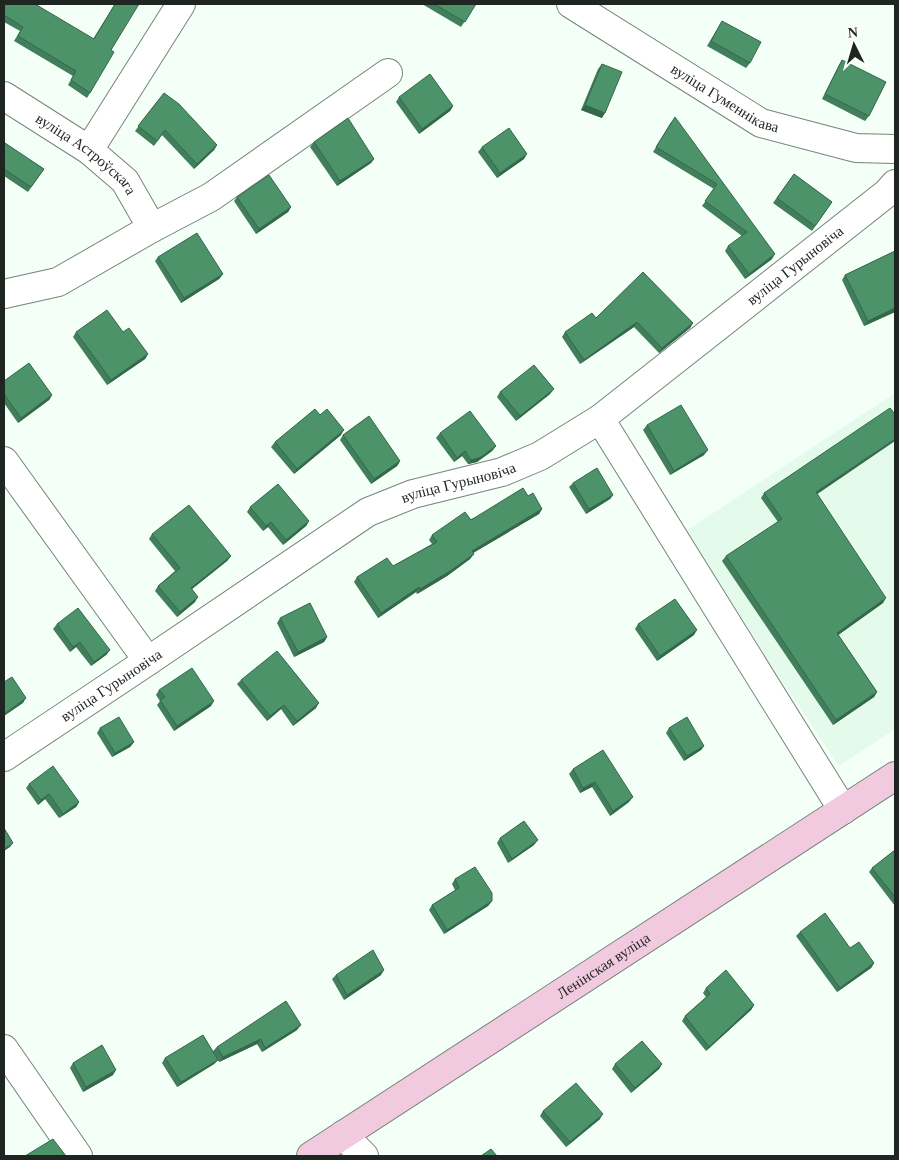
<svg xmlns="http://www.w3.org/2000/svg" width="899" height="1160" font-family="'Times New Roman',serif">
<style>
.built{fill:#e4fbec}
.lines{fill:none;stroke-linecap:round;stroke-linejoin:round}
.minor-casing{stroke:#76847b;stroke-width:30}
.secondary-casing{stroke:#76847b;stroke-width:30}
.minor{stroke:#fff;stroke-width:28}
.secondary{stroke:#f2cadf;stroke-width:28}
.wall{fill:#417e5b}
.shaded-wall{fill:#35674a}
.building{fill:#4c936a;stroke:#35674a}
.labels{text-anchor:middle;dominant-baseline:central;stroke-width:4;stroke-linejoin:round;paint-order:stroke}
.street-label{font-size:15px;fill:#1f2521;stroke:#fff}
</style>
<rect width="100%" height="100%" fill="#f3fff7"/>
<!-- built -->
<path class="built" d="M 895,393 L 895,729 L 839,766 L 683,533 Z"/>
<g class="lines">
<!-- minor casing -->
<g class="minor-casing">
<g id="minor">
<path id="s1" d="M 571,4 L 761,123 L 856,148 L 895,149"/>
<path id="s2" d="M 4,96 L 89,150 L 125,181 L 152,228"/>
<path d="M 89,150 L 181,4"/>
<path d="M 4,294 L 58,282 L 152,228 L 211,197 L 388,73"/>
<path d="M 600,419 L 843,810"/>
<path d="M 4,461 L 148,661"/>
<path id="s3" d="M 4,757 L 148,661 L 368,512 L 413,494 L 502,472 L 540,456 L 600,419 L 887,193 L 895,184"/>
<path d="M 4,1049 L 78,1156"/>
<path d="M 343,1135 L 364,1156"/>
</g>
</g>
<!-- secondary casing -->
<g class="secondary-casing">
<g id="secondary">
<path id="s4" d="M 311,1156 L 895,776"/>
</g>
</g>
<!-- minor -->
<use href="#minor" class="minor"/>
<!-- secondary -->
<use href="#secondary" class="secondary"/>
</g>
<!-- wall -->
<g class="wall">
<path d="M 4,4 L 93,39 L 115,4 L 138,4 L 111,50 L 90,93 L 87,98 L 68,85 L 73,76 L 14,41 L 20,31 L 4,22 Z"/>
<path d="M 422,4 L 476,4 L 461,27 Z"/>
<path d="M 722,21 L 750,63 L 746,68 L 707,46 Z"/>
<path d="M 842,60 L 869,116 L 865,121 L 822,99 L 839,65 Z"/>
<path d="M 602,64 L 602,118 L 581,110 L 598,69 Z"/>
<path d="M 164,93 L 217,145 L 214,150 L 194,169 L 162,135 L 154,146 L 135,131 Z"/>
<path d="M 399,97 L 453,106 L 450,111 L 419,134 L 396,102 Z"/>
<path d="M 671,122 L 772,259 L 745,279 L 725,251 L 728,246 L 742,236 L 702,206 L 714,189 L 653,152 Z"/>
<path d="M 314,142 L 374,159 L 371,163 L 337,186 L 310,147 Z"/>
<path d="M 4,145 L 44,169 L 28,192 L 4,176 Z"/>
<path d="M 482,147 L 524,159 L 497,178 L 478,152 Z"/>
<path d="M 794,174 L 832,202 L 812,231 L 773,203 Z"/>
<path d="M 237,197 L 291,207 L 288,212 L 256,234 L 234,201 Z"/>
<path d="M 895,251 L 895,312 L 864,326 L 842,280 L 845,275 Z"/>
<path d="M 158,257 L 223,274 L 219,279 L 181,303 L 155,261 Z"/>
<path d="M 596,318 L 693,323 L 690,328 L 659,353 L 634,327 L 580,364 L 562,337 L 565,332 Z"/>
<path d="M 76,332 L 123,332 L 148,354 L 145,359 L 107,385 L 73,337 Z"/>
<path d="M 4,381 L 52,395 L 49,400 L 18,423 L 4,403 Z"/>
<path d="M 500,392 L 550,394 L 516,421 L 497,397 Z"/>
<path d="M 320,415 L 341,435 L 294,474 L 271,447 L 275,442 Z"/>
<path d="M 647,425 L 704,455 L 670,475 L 643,430 Z"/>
<path d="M 440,433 L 496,446 L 492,451 L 477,462 L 468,464 L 462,456 L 454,462 L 436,438 Z"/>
<path d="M 343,435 L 400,461 L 397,466 L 371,484 L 340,440 Z"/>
<path d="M 573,483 L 613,495 L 610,499 L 586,514 L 569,487 Z"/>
<path d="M 764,493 L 817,494 L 883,603 L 838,635 L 877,692 L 874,697 L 833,725 L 722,561 L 726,556 L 778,522 L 761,498 Z"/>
<path d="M 528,496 L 542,509 L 539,514 L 473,553 L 470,559 L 447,576 L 417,594 L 416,592 L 378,618 L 354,582 L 357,577 L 393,566 L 432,544 L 429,540 L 432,535 Z"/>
<path d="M 250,507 L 309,521 L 306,526 L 283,545 L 268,527 L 263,531 L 247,512 Z"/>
<path d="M 152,534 L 231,556 L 227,561 L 192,589 L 195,602 L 177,617 L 155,591 L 158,586 L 175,571 L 149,539 Z"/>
<path d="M 280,618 L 327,637 L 324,642 L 294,657 L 277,623 Z"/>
<path d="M 57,624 L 110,650 L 106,655 L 91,666 L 76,647 L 70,652 L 53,629 Z"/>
<path d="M 638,624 L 694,635 L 657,661 L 635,629 Z"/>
<path d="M 241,680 L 316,708 L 293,726 L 281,709 L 267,721 L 237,684 Z"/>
<path d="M 159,690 L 211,706 L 174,731 L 157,705 L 160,701 L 156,695 Z"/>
<path d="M 100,728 L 134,742 L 130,747 L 112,757 L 97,733 Z"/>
<path d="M 669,728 L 704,746 L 701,750 L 684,761 L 666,733 Z"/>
<path d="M 573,769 L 629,802 L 610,816 L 592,787 L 580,793 L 569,774 Z"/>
<path d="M 29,784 L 79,802 L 76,807 L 59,818 L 45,799 L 38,805 L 26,788 Z"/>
<path d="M 500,838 L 534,845 L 508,863 L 497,843 Z"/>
<path d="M 895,850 L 895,906 L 869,872 L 872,868 Z"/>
<path d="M 455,879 L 492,901 L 488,906 L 444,934 L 429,910 L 432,905 L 455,890 L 452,884 Z"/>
<path d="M 800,932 L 850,948 L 874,963 L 871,968 L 837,992 L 796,936 Z"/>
<path d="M 336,975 L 381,975 L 344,1000 L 332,979 Z"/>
<path d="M 706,988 L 754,1005 L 751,1010 L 706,1051 L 682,1021 L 685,1016 L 706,997 L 703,993 Z"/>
<path d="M 297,1030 L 262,1052 L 257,1044 L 219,1062 L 213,1051 L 217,1047 Z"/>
<path d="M 165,1058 L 218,1060 L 214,1064 L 177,1087 L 162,1063 Z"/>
<path d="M 73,1063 L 113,1075 L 83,1092 L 70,1068 Z"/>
<path d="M 615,1064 L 662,1064 L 659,1069 L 631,1093 L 612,1069 Z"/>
<path d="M 543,1111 L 600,1119 L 566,1147 L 540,1116 Z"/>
</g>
<!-- shaded-wall -->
<g class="shaded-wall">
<path d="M 585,105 L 605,113 L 602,118 L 581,110 Z"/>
<path d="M 453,106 L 450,111 L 419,134 L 422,129 Z"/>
<path d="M 217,145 L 214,150 L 194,169 L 197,164 Z"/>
<path d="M 527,154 L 524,159 L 497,178 L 500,173 Z"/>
<path d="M 374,159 L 371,163 L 337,186 L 340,181 Z"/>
<path d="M 291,207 L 288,212 L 256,234 L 259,229 Z"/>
<path d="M 775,254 L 772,259 L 745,279 L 749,274 Z"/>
<path d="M 223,274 L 219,279 L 181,303 L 184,298 Z"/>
<path d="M 895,308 L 895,312 L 864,326 L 868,321 Z"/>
<path d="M 637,322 L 634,327 L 580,364 L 584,360 Z"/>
<path d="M 693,323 L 690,328 L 659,353 L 662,348 Z"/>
<path d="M 148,354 L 145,359 L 107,385 L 111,380 Z"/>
<path d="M 554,389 L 550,394 L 516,421 L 520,416 Z"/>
<path d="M 52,395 L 49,400 L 18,423 L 21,418 Z"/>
<path d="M 344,430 L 341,435 L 294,474 L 297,469 Z"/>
<path d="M 895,439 L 895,441 L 813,497 L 816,492 Z"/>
<path d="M 496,446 L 492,451 L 477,462 L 468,464 L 471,460 Z"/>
<path d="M 708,450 L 704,455 L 670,475 L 674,471 Z"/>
<path d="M 465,451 L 462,456 L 454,462 L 457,458 Z"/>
<path d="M 400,461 L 397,466 L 371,484 L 374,479 Z"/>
<path d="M 613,495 L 610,499 L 586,514 L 589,509 Z"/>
<path d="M 542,509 L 539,514 L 468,556 L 472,551 Z"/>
<path d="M 309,521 L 306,526 L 283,545 L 286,540 Z"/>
<path d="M 271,522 L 268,527 L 263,531 L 266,526 Z"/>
<path d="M 474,554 L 470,559 L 447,576 L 417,594 L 420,589 Z"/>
<path d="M 231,556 L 227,561 L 187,593 L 191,588 Z"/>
<path d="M 419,587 L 416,592 L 378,618 L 381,613 Z"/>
<path d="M 198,597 L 195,602 L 177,617 L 180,612 Z"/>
<path d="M 886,598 L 883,603 L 834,638 L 837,633 Z"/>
<path d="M 697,630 L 694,635 L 657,661 L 660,656 Z"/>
<path d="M 327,637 L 324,642 L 294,657 L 298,652 Z"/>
<path d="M 80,642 L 76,647 L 70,652 L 73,647 Z"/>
<path d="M 110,650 L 106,655 L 91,666 L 94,662 Z"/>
<path d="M 877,692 L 874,697 L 833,725 L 836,720 Z"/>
<path d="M 26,698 L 23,703 L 4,716 L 4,714 Z"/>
<path d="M 214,701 L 211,706 L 174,731 L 177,726 Z"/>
<path d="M 319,703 L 316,708 L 293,726 L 297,721 Z"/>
<path d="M 284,705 L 281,709 L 267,721 L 270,716 Z"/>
<path d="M 134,742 L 130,747 L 112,757 L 115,753 Z"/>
<path d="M 704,746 L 701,750 L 684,761 L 687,756 Z"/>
<path d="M 595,782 L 592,787 L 580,793 L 583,788 Z"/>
<path d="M 49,794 L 45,799 L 38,805 L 41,800 Z"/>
<path d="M 633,797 L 629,802 L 610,816 L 613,811 Z"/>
<path d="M 79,802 L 76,807 L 59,818 L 63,814 Z"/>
<path d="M 538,840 L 534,845 L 508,863 L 512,859 Z"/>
<path d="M 13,843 L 10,847 L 4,851 L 4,849 Z"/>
<path d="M 492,901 L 488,906 L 444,934 L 447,930 Z"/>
<path d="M 874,963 L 871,968 L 837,992 L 840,988 Z"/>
<path d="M 384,970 L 381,975 L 344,1000 L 347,995 Z"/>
<path d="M 754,1005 L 751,1010 L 706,1051 L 709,1047 Z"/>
<path d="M 301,1025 L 297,1030 L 262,1052 L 265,1048 Z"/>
<path d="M 261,1039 L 257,1044 L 219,1062 L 223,1057 Z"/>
<path d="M 218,1060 L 214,1064 L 177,1087 L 181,1082 Z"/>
<path d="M 662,1064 L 659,1069 L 631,1093 L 635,1088 Z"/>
<path d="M 116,1070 L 113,1075 L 83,1092 L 86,1087 Z"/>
<path d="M 603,1114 L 600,1119 L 566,1147 L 570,1142 Z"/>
</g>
<!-- building -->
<g class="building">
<path d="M 4,4 L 35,4 L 94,39 L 115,4 L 139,4 L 111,50 L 114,52 L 90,93 L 71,80 L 76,71 L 18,36 L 23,27 L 4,15 Z"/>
<path d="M 434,4 L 476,4 L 465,22 Z"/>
<path d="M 722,21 L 761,42 L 750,63 L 711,41 Z"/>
<path d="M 842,60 L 886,82 L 869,116 L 825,94 Z"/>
<path d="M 602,64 L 622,72 L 605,113 L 585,105 Z"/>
<path d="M 430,74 L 453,106 L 422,129 L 399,97 Z"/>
<path d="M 164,93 L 179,104 L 217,145 L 197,164 L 165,130 L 157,141 L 138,126 Z"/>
<path d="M 675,117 L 775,254 L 749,274 L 728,246 L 747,232 L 705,201 L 717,184 L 656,147 Z"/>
<path d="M 348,118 L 374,159 L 340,181 L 314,142 Z"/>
<path d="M 509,128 L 527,154 L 500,173 L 482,147 Z"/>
<path d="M 5,143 L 44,169 L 31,187 L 4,169 L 4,145 Z"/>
<path d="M 794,174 L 832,202 L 815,226 L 777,198 Z"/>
<path d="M 269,175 L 291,207 L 259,229 L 237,197 Z"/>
<path d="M 197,233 L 223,274 L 184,298 L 158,257 Z"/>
<path d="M 895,251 L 895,308 L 868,321 L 845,275 Z"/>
<path d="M 643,272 L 693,323 L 662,348 L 637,322 L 584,360 L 565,332 L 592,313 L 596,318 Z"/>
<path d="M 107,310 L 123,332 L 129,328 L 148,354 L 111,380 L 76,332 Z"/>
<path d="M 29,363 L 52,395 L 21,418 L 4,394 L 4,381 Z"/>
<path d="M 534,365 L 554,389 L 520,416 L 500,392 Z"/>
<path d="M 681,405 L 708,450 L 674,471 L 647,425 Z"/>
<path d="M 890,408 L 895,414 L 895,439 L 816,492 L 886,598 L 837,633 L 877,692 L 836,720 L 726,556 L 782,519 L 764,493 Z"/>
<path d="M 315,409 L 320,415 L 327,409 L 344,430 L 297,469 L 275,442 Z"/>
<path d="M 470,411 L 496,446 L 481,457 L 471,460 L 465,451 L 457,458 L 440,433 Z"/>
<path d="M 369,416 L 400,461 L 374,479 L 343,435 Z"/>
<path d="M 597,468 L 613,495 L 589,509 L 573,483 Z"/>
<path d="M 278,484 L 309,521 L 286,540 L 271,522 L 266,526 L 250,507 Z"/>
<path d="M 523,488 L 528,496 L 533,493 L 542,509 L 472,551 L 474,554 L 450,571 L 420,589 L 419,587 L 381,613 L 357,577 L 387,558 L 393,566 L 437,542 L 432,535 L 465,512 L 471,520 Z"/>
<path d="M 189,505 L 231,556 L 191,588 L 198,597 L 180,612 L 158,586 L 180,568 L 152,534 Z"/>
<path d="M 675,599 L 697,630 L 660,656 L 638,624 Z"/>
<path d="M 310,603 L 327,637 L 298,652 L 280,618 Z"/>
<path d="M 78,608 L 110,650 L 94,662 L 80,642 L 73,647 L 57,624 Z"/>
<path d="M 277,651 L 319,703 L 297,721 L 284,705 L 270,716 L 241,680 Z"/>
<path d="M 192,668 L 214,701 L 177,726 L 160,700 L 165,697 L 159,690 Z"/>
<path d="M 12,677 L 26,698 L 4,714 L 4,682 Z"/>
<path d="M 119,717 L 134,742 L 115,753 L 100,728 Z"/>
<path d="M 687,717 L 704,746 L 687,756 L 669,728 Z"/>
<path d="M 603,750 L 633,797 L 613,811 L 595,782 L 583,788 L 573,769 Z"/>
<path d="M 53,766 L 79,802 L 63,814 L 49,794 L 41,800 L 29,784 Z"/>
<path d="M 524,821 L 538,840 L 512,859 L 500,838 Z"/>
<path d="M 4,828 L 13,843 L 4,849 Z"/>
<path d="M 895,850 L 895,897 L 872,868 Z"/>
<path d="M 475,867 L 492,893 L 492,901 L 447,930 L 432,905 L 459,888 L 455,879 Z"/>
<path d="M 825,913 L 850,948 L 859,942 L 874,963 L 840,988 L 800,932 Z"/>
<path d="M 373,950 L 384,970 L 347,995 L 336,975 Z"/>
<path d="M 726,970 L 754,1005 L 709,1047 L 685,1016 L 710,994 L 706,988 Z"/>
<path d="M 286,1001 L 301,1025 L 265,1048 L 261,1039 L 223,1057 L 217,1047 Z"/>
<path d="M 203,1035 L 218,1060 L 181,1082 L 165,1058 Z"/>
<path d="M 642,1041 L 662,1064 L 635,1088 L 615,1064 Z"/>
<path d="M 102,1045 L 116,1070 L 86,1087 L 73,1063 Z"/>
<path d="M 576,1083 L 603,1114 L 570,1142 L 543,1111 Z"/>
<path d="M 53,1139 L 66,1156 L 25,1156 Z"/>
<path d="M 491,1149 L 497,1156 L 481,1156 Z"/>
</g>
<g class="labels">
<!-- street labels -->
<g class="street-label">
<text stroke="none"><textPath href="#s1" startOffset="181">вуліца Гуменнікава</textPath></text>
<text stroke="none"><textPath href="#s2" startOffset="101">вуліца Астроўскага</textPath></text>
<text stroke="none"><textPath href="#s3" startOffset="939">вуліца Гурыновіча</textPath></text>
<text stroke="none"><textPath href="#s3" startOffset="534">вуліца Гурыновіча</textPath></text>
<text stroke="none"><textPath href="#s3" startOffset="129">вуліца Гурыновіча</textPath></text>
<text stroke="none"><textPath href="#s4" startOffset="349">Ленінская вуліца</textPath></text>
</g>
</g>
<!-- border -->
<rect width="899" height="1160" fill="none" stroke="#1f2521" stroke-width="10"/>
<!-- north arrow -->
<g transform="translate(854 45) rotate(355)" stroke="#ffffff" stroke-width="4" paint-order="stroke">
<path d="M0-4L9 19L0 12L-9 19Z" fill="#1f2521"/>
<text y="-8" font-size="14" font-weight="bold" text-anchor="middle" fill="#1f2521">N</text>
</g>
</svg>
